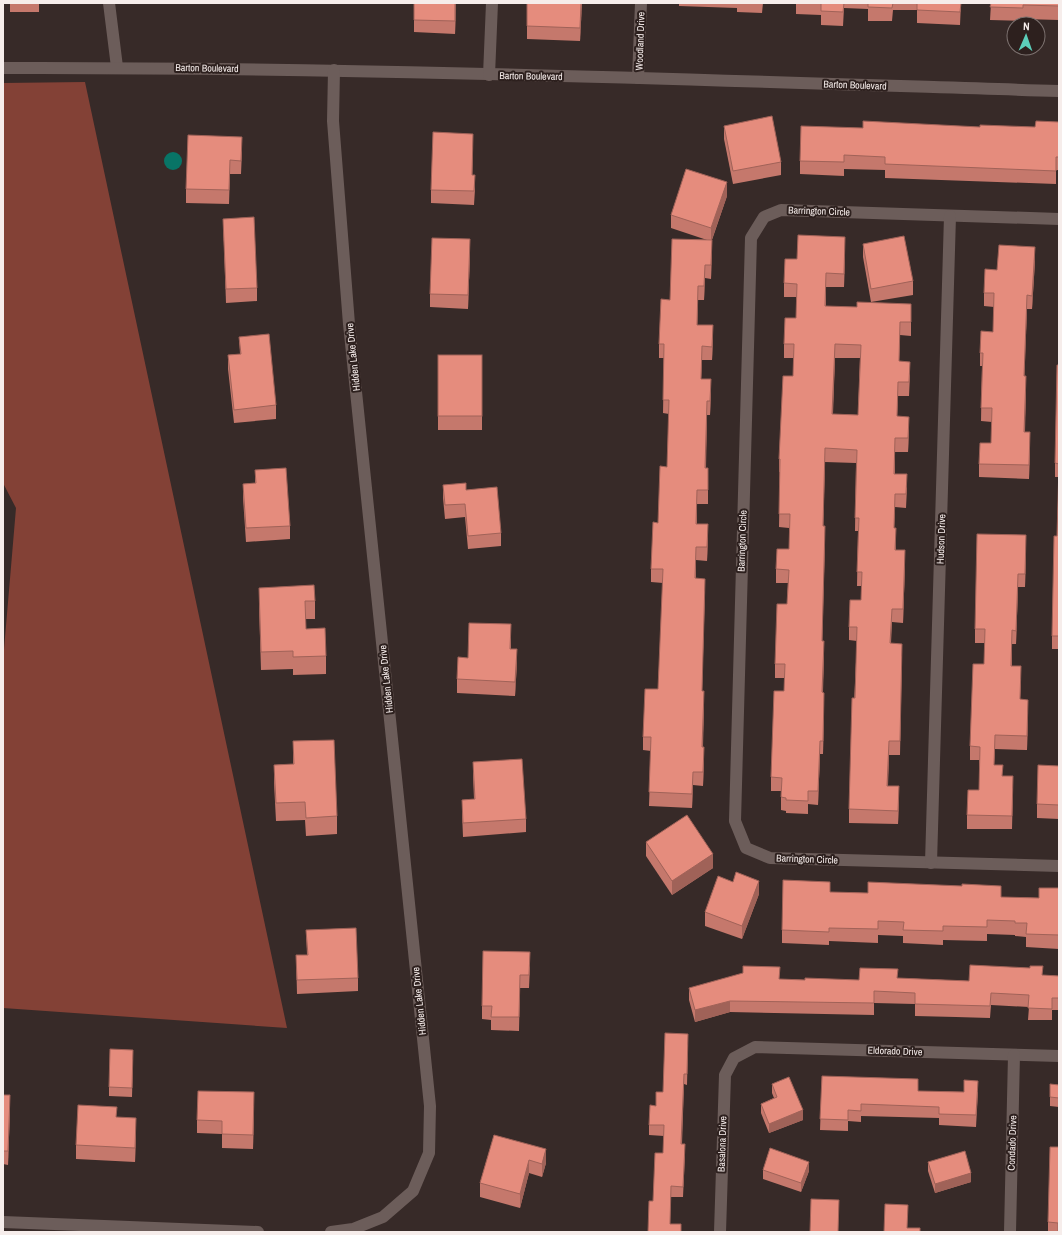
<svg xmlns="http://www.w3.org/2000/svg" width="1062" height="1235" font-family="'Archivo Narrow',sans-serif">
<style>
.green{fill:#834136}
.water{fill:#087466}
.lines{fill:none;stroke-linecap:round;stroke-linejoin:round}
.street{stroke:#6c5d5a;stroke-width:12}
.wall{fill:#c5786c;fill-rule:evenodd}
.shaded-wall{fill:#a06258}
.building{fill:#e58c7d;stroke:#a06258;fill-rule:evenodd}
.labels{text-anchor:middle;dominant-baseline:central;stroke-width:4;stroke-linejoin:round;paint-order:stroke}
.street-label{font-size:10px;fill:#f6edeb;stroke:#2d201e}
</style>
<rect width="100%" height="100%" fill="#372a28"/>
<!-- green -->
<path class="green" d="M 85,82 L 287,1028 L 3,1008 L 3,661 L 16,508 L 3,483 L 3,83 Z"/>
<!-- water -->
<circle class="water" cx="173" cy="161" r="9"/>
<g class="lines">
<!-- street -->
<g class="street">
<path d="M 109,3 L 117,67"/>
<path d="M 3,68 C 355,67 707,80 1059,91"/>
<path d="M 489,75 L 492,3"/>
<path d="M 638,78 L 641,3"/>
<path d="M 1059,219 L 781,210 L 764,217 L 751,238 L 735,821 L 746,848 L 770,858 L 1059,866"/>
<path d="M 931,863 L 950,216"/>
<path d="M 3,1222 L 258,1232"/>
<path d="M 331,1232 L 353,1229 L 383,1217 L 413,1191 L 429,1153 L 430,1106 L 349,324 L 333,121 L 334,70"/>
<path d="M 720,1232 L 725,1075 L 734,1058 L 755,1047 L 1059,1056"/>
<path d="M 1010,1232 L 1014,1055"/>
</g>
</g>
<!-- wall -->
<g class="wall">
<rect x="10" y="3" width="29" height="9"/>
<path d="M 414,3 L 456,3 L 455,34 L 414,32 Z"/>
<path d="M 582,3 L 580,41 L 527,39 L 527,26 Z"/>
<path d="M 679,3 L 763,3 L 762,13 L 737,12 L 737,8 L 679,6 Z"/>
<path d="M 796,3 L 961,3 L 960,25 L 917,23 L 917,10 L 893,10 L 892,21 L 868,21 L 868,9 L 844,8 L 843,26 L 821,25 L 821,15 L 796,14 Z"/>
<path d="M 991,3 L 1059,3 L 1059,20 L 1023,19 L 1023,21 L 990,20 Z"/>
<path d="M 1059,122 L 1059,170 L 1056,170 L 1056,184 L 885,178 L 885,170 L 844,169 L 844,176 L 800,174 L 800,161 L 863,128 L 1035,127 Z"/>
<path d="M 724,126 L 781,162 L 781,175 L 733,184 L 724,139 Z"/>
<path d="M 473,147 L 472,175 L 475,189 L 474,205 L 431,203 L 431,190 Z"/>
<path d="M 242,151 L 241,174 L 230,174 L 229,204 L 186,203 L 186,189 Z"/>
<path d="M 727,196 L 712,240 L 711,279 L 705,278 L 704,300 L 698,300 L 697,325 L 713,339 L 712,360 L 702,360 L 701,379 L 711,393 L 710,415 L 707,415 L 706,468 L 708,482 L 708,504 L 697,504 L 697,524 L 708,538 L 707,561 L 696,560 L 696,578 L 705,592 L 702,691 L 704,705 L 703,747 L 704,761 L 703,786 L 693,785 L 692,808 L 649,806 L 651,751 L 643,750 L 643,737 L 658,689 L 663,583 L 651,582 L 651,569 L 667,467 L 669,414 L 663,413 L 664,358 L 659,358 L 659,344 L 670,300 L 707,240 L 671,228 L 671,215 Z"/>
<path d="M 223,219 L 257,288 L 257,301 L 226,303 Z"/>
<path d="M 863,244 L 913,281 L 913,295 L 871,302 L 863,257 Z"/>
<path d="M 845,250 L 844,287 L 826,287 L 826,306 L 911,318 L 911,336 L 900,335 L 899,361 L 910,375 L 909,396 L 898,396 L 897,416 L 909,430 L 908,452 L 895,452 L 895,474 L 907,488 L 906,508 L 895,507 L 894,528 L 896,550 L 905,564 L 903,623 L 892,622 L 891,643 L 902,657 L 900,755 L 889,755 L 888,786 L 899,800 L 898,824 L 849,823 L 849,809 L 857,641 L 849,640 L 849,627 L 861,600 L 861,586 L 857,586 L 858,531 L 855,531 L 856,463 L 825,462 L 823,526 L 825,540 L 822,641 L 824,655 L 823,692 L 824,706 L 823,754 L 820,754 L 818,805 L 808,804 L 808,814 L 786,813 L 786,811 L 781,810 L 781,791 L 771,791 L 771,777 L 784,691 L 784,678 L 775,678 L 775,664 L 787,604 L 788,583 L 776,583 L 776,569 L 789,549 L 789,528 L 779,527 L 780,472 L 779,472 L 779,459 L 793,376 L 793,358 L 784,358 L 784,344 L 796,318 L 796,297 L 784,297 L 784,283 L 797,259 ZM 835,358 L 860,358 L 858,415 L 833,414 Z"/>
<path d="M 470,253 L 468,309 L 430,307 L 430,294 Z"/>
<path d="M 1035,261 L 1032,309 L 1027,309 L 1024,376 L 1026,389 L 1025,432 L 1030,446 L 1029,479 L 979,477 L 979,464 L 991,443 L 992,422 L 981,421 L 982,366 L 980,366 L 980,353 L 993,332 L 994,307 L 984,306 L 984,293 L 997,270 Z"/>
<path d="M 239,337 L 276,405 L 276,419 L 234,423 L 228,369 L 228,355 L 240,354 Z"/>
<rect x="438" y="355" width="44" height="75"/>
<path d="M 1059,365 L 1059,649 L 1052,649 L 1052,636 L 1057,536 L 1059,477 L 1055,477 L 1055,463 Z"/>
<path d="M 255,470 L 290,526 L 290,539 L 246,542 L 243,498 L 243,484 L 255,483 Z"/>
<path d="M 443,485 L 501,533 L 501,546 L 468,549 L 465,517 L 445,519 L 443,498 Z"/>
<path d="M 1026,549 L 1025,587 L 1018,587 L 1016,644 L 1012,644 L 1012,666 L 1021,680 L 1020,699 L 1028,713 L 1027,750 L 995,749 L 994,765 L 1013,789 L 1012,829 L 967,829 L 967,815 L 979,790 L 979,760 L 970,760 L 970,746 L 984,664 L 985,643 L 975,643 L 975,629 Z"/>
<path d="M 259,588 L 315,601 L 315,619 L 305,619 L 306,629 L 326,656 L 326,674 L 293,675 L 293,669 L 261,670 L 259,606 Z"/>
<path d="M 511,638 L 511,649 L 517,663 L 515,696 L 457,693 L 457,679 L 468,658 Z"/>
<path d="M 293,741 L 337,816 L 337,834 L 306,836 L 305,820 L 276,821 L 274,783 L 274,765 L 293,764 Z"/>
<path d="M 473,762 L 526,819 L 526,832 L 463,837 L 462,813 L 462,800 L 474,799 L 473,775 Z"/>
<path d="M 1059,766 L 1059,819 L 1037,818 L 1037,804 Z"/>
<path d="M 646,842 L 713,868 L 672,895 L 646,856 Z"/>
<path d="M 1059,888 L 1059,949 L 1026,947 L 1026,937 L 1015,936 L 1015,935 L 987,934 L 987,941 L 943,940 L 943,945 L 903,943 L 903,936 L 878,935 L 878,943 L 829,941 L 829,945 L 782,943 L 782,930 L 830,892 L 1039,898 Z"/>
<path d="M 759,894 L 742,939 L 705,926 L 705,912 Z"/>
<path d="M 306,930 L 358,978 L 358,991 L 297,994 L 296,955 L 307,955 Z"/>
<path d="M 530,966 L 529,988 L 520,988 L 519,1031 L 491,1030 L 491,1020 L 482,1019 L 482,1006 Z"/>
<path d="M 1043,975 L 1059,976 L 1059,1010 L 1052,1010 L 1052,1020 L 1028,1020 L 1029,1007 L 991,1005 L 990,1018 L 956,1017 L 915,1016 L 915,1004 L 874,1003 L 874,1015 L 730,1012 L 695,1022 L 689,1000 L 689,988 L 780,979 L 805,980 L 859,980 L 898,978 L 969,981 Z"/>
<path d="M 688,1044 L 687,1085 L 684,1084 L 682,1144 L 685,1154 L 683,1197 L 671,1197 L 648,1232 L 653,1201 L 663,1153 L 664,1136 L 649,1135 L 649,1125 L 663,1092 Z"/>
<path d="M 133,1059 L 132,1097 L 109,1096 L 109,1087 Z"/>
<path d="M 822,1076 L 918,1091 L 964,1092 L 978,1092 L 976,1127 L 939,1125 L 939,1118 L 861,1116 L 861,1122 L 848,1121 L 848,1131 L 820,1130 Z"/>
<path d="M 772,1084 L 803,1120 L 769,1133 L 761,1113 L 761,1104 L 774,1098 L 772,1093 Z"/>
<path d="M 1050,1084 L 1059,1085 L 1059,1107 L 1050,1106 Z"/>
<path d="M 3,1095 L 10,1109 L 8,1165 L 3,1164 Z"/>
<path d="M 254,1106 L 253,1149 L 222,1148 L 222,1134 L 197,1133 L 197,1120 Z"/>
<path d="M 117,1117 L 136,1132 L 135,1162 L 76,1159 L 76,1145 Z"/>
<path d="M 494,1135 L 546,1163 L 542,1177 L 529,1173 L 520,1208 L 480,1197 L 480,1183 Z"/>
<path d="M 1059,1147 L 1059,1232 L 1048,1232 L 1048,1222 Z"/>
<path d="M 928,1162 L 971,1182 L 935,1193 L 928,1171 Z"/>
<path d="M 763,1170 L 809,1171 L 801,1192 L 763,1179 Z"/>
</g>
<!-- shaded-wall -->
<g class="shaded-wall">
<path d="M 455,3 L 456,3 L 455,34 Z"/>
<path d="M 582,3 L 580,41 L 580,28 Z"/>
<path d="M 473,134 L 473,147 L 472,189 L 472,175 Z"/>
<path d="M 727,182 L 727,196 L 711,242 L 711,228 Z"/>
<path d="M 845,237 L 845,250 L 844,287 L 844,274 Z"/>
<path d="M 470,239 L 470,253 L 468,309 L 468,295 Z"/>
<path d="M 712,240 L 712,254 L 711,279 L 711,265 Z"/>
<path d="M 1035,247 L 1035,261 L 1032,309 L 1032,296 Z"/>
<path d="M 705,265 L 705,278 L 704,300 L 704,286 Z"/>
<path d="M 698,286 L 698,300 L 697,338 L 697,325 Z"/>
<path d="M 1027,295 L 1027,309 L 1024,389 L 1024,376 Z"/>
<path d="M 713,325 L 713,339 L 712,360 L 712,347 Z"/>
<path d="M 835,344 L 835,358 L 832,428 L 832,414 Z"/>
<path d="M 1026,376 L 1026,389 L 1024,445 L 1024,432 Z"/>
<path d="M 711,379 L 711,393 L 710,415 L 710,401 Z"/>
<path d="M 707,401 L 707,415 L 705,482 L 705,468 Z"/>
<path d="M 909,417 L 909,430 L 908,452 L 908,438 Z"/>
<path d="M 1030,432 L 1030,446 L 1029,479 L 1029,465 Z"/>
<path d="M 825,448 L 825,462 L 823,540 L 823,526 Z"/>
<path d="M 708,524 L 708,538 L 707,561 L 707,547 Z"/>
<path d="M 825,526 L 825,540 L 822,655 L 822,641 Z"/>
<path d="M 1026,535 L 1026,549 L 1025,587 L 1025,574 Z"/>
<path d="M 905,550 L 905,564 L 903,623 L 903,609 Z"/>
<path d="M 1018,574 L 1018,587 L 1016,644 L 1016,631 Z"/>
<path d="M 824,641 L 824,655 L 822,706 L 822,692 Z"/>
<path d="M 517,649 L 517,663 L 515,696 L 515,682 Z"/>
<path d="M 704,691 L 704,705 L 702,761 L 702,747 Z"/>
<path d="M 824,693 L 824,706 L 823,754 L 823,741 Z"/>
<path d="M 1028,700 L 1028,713 L 1027,750 L 1027,736 Z"/>
<path d="M 820,741 L 820,754 L 818,805 L 818,791 Z"/>
<path d="M 889,741 L 889,755 L 887,799 L 887,786 Z"/>
<path d="M 704,747 L 704,761 L 703,786 L 703,772 Z"/>
<path d="M 693,772 L 693,785 L 692,808 L 692,794 Z"/>
<path d="M 899,786 L 899,800 L 898,824 L 898,811 Z"/>
<path d="M 713,854 L 713,868 L 672,895 L 672,881 Z"/>
<path d="M 759,881 L 759,894 L 742,939 L 742,926 Z"/>
<path d="M 730,1001 L 730,1012 L 695,1022 L 695,1010 Z"/>
<path d="M 254,1092 L 254,1106 L 253,1149 L 253,1135 Z"/>
<path d="M 10,1095 L 10,1109 L 8,1165 L 8,1151 Z"/>
<path d="M 803,1110 L 803,1120 L 769,1133 L 769,1124 Z"/>
<path d="M 136,1118 L 136,1132 L 135,1162 L 135,1148 Z"/>
<path d="M 546,1149 L 546,1163 L 542,1177 L 542,1164 Z"/>
<path d="M 529,1160 L 529,1173 L 520,1208 L 520,1194 Z"/>
<path d="M 809,1162 L 809,1171 L 801,1192 L 801,1183 Z"/>
<path d="M 971,1173 L 971,1182 L 935,1193 L 935,1184 Z"/>
</g>
<!-- building -->
<g class="building">
<path d="M 414,3 L 455,3 L 455,21 L 414,20 Z"/>
<path d="M 527,3 L 581,3 L 580,28 L 527,26 Z"/>
<path d="M 821,3 L 844,3 L 843,12 L 821,11 Z"/>
<path d="M 868,3 L 893,3 L 892,8 L 868,7 Z"/>
<path d="M 917,3 L 961,3 L 960,12 L 917,10 Z"/>
<path d="M 991,3 L 1059,3 L 1059,6 L 1023,5 L 1023,8 L 990,7 Z"/>
<path d="M 772,116 L 781,162 L 733,171 L 724,126 Z"/>
<path d="M 863,121 L 980,127 L 980,125 L 1035,127 L 1036,121 L 1059,122 L 1059,157 L 1056,157 L 1056,171 L 885,164 L 885,157 L 844,155 L 844,162 L 800,161 L 801,126 L 863,128 Z"/>
<path d="M 433,132 L 473,134 L 472,175 L 475,175 L 474,191 L 431,190 Z"/>
<path d="M 188,135 L 242,137 L 241,161 L 230,160 L 229,190 L 186,189 Z"/>
<path d="M 686,169 L 727,182 L 711,228 L 671,215 Z"/>
<path d="M 254,217 L 257,288 L 226,289 L 223,219 Z"/>
<path d="M 798,235 L 845,237 L 844,274 L 826,273 L 825,306 L 857,307 L 857,302 L 911,304 L 911,322 L 900,322 L 899,361 L 910,362 L 909,382 L 898,382 L 897,416 L 909,417 L 908,438 L 895,438 L 894,474 L 907,474 L 906,494 L 895,494 L 894,528 L 896,528 L 895,550 L 905,550 L 903,609 L 892,609 L 890,643 L 902,644 L 900,741 L 889,741 L 887,786 L 899,786 L 898,811 L 849,809 L 852,698 L 855,698 L 857,627 L 849,627 L 850,600 L 861,600 L 862,572 L 857,572 L 859,518 L 855,518 L 857,450 L 825,448 L 823,526 L 825,526 L 822,641 L 824,641 L 822,692 L 824,693 L 823,741 L 820,741 L 818,791 L 808,791 L 808,801 L 786,800 L 786,798 L 781,797 L 782,778 L 771,777 L 774,691 L 784,691 L 785,664 L 775,664 L 777,604 L 787,604 L 789,570 L 776,569 L 777,549 L 789,549 L 790,514 L 779,514 L 780,459 L 779,459 L 783,376 L 793,376 L 794,344 L 784,344 L 785,318 L 796,318 L 797,284 L 784,283 L 785,259 L 797,259 ZM 835,344 L 861,345 L 858,415 L 832,414 Z"/>
<path d="M 904,236 L 913,281 L 871,289 L 863,244 Z"/>
<path d="M 432,238 L 470,239 L 468,295 L 430,294 Z"/>
<path d="M 672,239 L 712,240 L 711,265 L 705,265 L 704,286 L 698,286 L 697,325 L 713,325 L 712,347 L 702,346 L 701,379 L 711,379 L 710,401 L 707,401 L 705,468 L 708,468 L 708,490 L 697,490 L 696,524 L 708,524 L 707,547 L 696,547 L 695,578 L 705,579 L 702,691 L 704,691 L 702,747 L 704,747 L 703,772 L 693,772 L 692,794 L 649,792 L 651,737 L 643,737 L 645,689 L 658,689 L 663,569 L 651,569 L 653,522 L 658,523 L 660,466 L 667,467 L 669,400 L 663,400 L 664,344 L 659,344 L 661,299 L 670,300 Z"/>
<path d="M 999,245 L 1035,247 L 1032,296 L 1027,295 L 1024,376 L 1026,376 L 1024,432 L 1030,432 L 1029,465 L 979,464 L 980,443 L 991,443 L 992,408 L 981,408 L 983,353 L 980,353 L 981,331 L 993,332 L 994,293 L 984,293 L 985,269 L 997,270 Z"/>
<path d="M 269,334 L 276,405 L 234,410 L 228,355 L 241,354 L 239,337 Z"/>
<rect x="438" y="355" width="44" height="61"/>
<path d="M 1057,365 L 1059,365 L 1059,636 L 1052,636 L 1054,536 L 1057,536 L 1059,464 L 1055,463 Z"/>
<path d="M 286,468 L 290,526 L 246,528 L 243,484 L 256,483 L 255,470 Z"/>
<path d="M 466,483 L 466,490 L 497,487 L 501,533 L 468,536 L 465,504 L 445,505 L 443,485 Z"/>
<path d="M 977,534 L 1026,535 L 1025,574 L 1018,574 L 1016,631 L 1012,630 L 1011,666 L 1021,666 L 1020,699 L 1028,700 L 1027,736 L 995,735 L 994,765 L 1003,765 L 1002,776 L 1013,776 L 1012,816 L 967,815 L 968,790 L 979,790 L 980,747 L 970,746 L 973,664 L 984,664 L 985,629 L 975,629 Z"/>
<path d="M 314,585 L 315,601 L 305,601 L 306,629 L 325,628 L 326,656 L 293,657 L 293,651 L 261,652 L 259,588 Z"/>
<path d="M 469,623 L 511,624 L 510,649 L 517,649 L 515,682 L 457,679 L 458,657 L 468,658 Z"/>
<path d="M 334,740 L 337,816 L 306,818 L 305,802 L 276,803 L 274,765 L 294,764 L 293,741 Z"/>
<path d="M 522,759 L 526,819 L 463,823 L 462,800 L 475,799 L 473,762 Z"/>
<path d="M 1038,765 L 1059,766 L 1059,805 L 1037,804 Z"/>
<path d="M 687,815 L 713,854 L 672,881 L 646,842 Z"/>
<path d="M 736,872 L 759,881 L 742,926 L 705,912 L 718,876 L 733,882 Z"/>
<path d="M 783,880 L 830,882 L 830,892 L 868,893 L 868,882 L 962,886 L 962,884 L 1001,886 L 1001,897 L 1039,898 L 1039,888 L 1059,888 L 1059,935 L 1026,934 L 1027,923 L 1015,923 L 1015,921 L 987,920 L 987,927 L 943,926 L 943,931 L 903,930 L 904,922 L 878,921 L 878,929 L 829,928 L 829,932 L 782,930 Z"/>
<path d="M 356,928 L 358,978 L 297,980 L 296,955 L 308,955 L 306,930 Z"/>
<path d="M 483,951 L 530,952 L 529,975 L 520,975 L 519,1017 L 491,1017 L 492,1006 L 482,1006 Z"/>
<path d="M 970,965 L 1030,968 L 1030,966 L 1043,966 L 1042,975 L 1059,976 L 1059,998 L 1052,998 L 1052,1009 L 1028,1008 L 1029,995 L 991,993 L 990,1006 L 915,1004 L 915,993 L 874,991 L 874,1003 L 730,1001 L 695,1010 L 689,988 L 743,973 L 743,966 L 780,967 L 779,979 L 805,980 L 805,978 L 859,980 L 860,968 L 898,969 L 897,978 L 969,981 Z"/>
<path d="M 665,1033 L 688,1034 L 687,1074 L 684,1074 L 681,1144 L 685,1144 L 683,1187 L 671,1186 L 670,1224 L 681,1224 L 681,1232 L 648,1232 L 649,1201 L 653,1201 L 655,1153 L 663,1153 L 664,1125 L 649,1125 L 650,1105 L 656,1106 L 656,1092 L 663,1092 Z"/>
<path d="M 110,1049 L 133,1050 L 132,1088 L 109,1087 Z"/>
<path d="M 822,1076 L 918,1079 L 918,1091 L 964,1092 L 964,1080 L 978,1081 L 976,1115 L 939,1114 L 939,1107 L 861,1104 L 861,1111 L 848,1110 L 848,1120 L 820,1119 Z"/>
<path d="M 789,1077 L 803,1110 L 769,1124 L 761,1104 L 777,1097 L 772,1084 Z"/>
<path d="M 1050,1084 L 1059,1085 L 1059,1098 L 1050,1097 Z"/>
<path d="M 198,1091 L 254,1092 L 253,1135 L 222,1134 L 222,1121 L 197,1120 Z"/>
<path d="M 3,1095 L 10,1095 L 8,1151 L 3,1151 Z"/>
<path d="M 78,1105 L 117,1107 L 116,1117 L 136,1118 L 135,1148 L 76,1145 Z"/>
<path d="M 494,1135 L 546,1149 L 542,1164 L 529,1160 L 520,1194 L 480,1183 Z"/>
<path d="M 1050,1147 L 1059,1147 L 1059,1232 L 1058,1232 L 1058,1223 L 1048,1222 Z"/>
<path d="M 770,1148 L 809,1162 L 801,1183 L 763,1170 Z"/>
<path d="M 965,1151 L 971,1173 L 935,1184 L 928,1162 Z"/>
<path d="M 811,1199 L 839,1200 L 838,1232 L 810,1232 Z"/>
<path d="M 885,1204 L 908,1205 L 907,1228 L 920,1228 L 920,1232 L 884,1232 Z"/>
</g>
<g class="labels">
<!-- street labels -->
<g class="street-label">
<text transform="translate(640 41) rotate(-88)">Woodland Drive</text>
<text transform="translate(207 68) rotate(1)">Barton Boulevard</text>
<text transform="translate(531 76) rotate(1)">Barton Boulevard</text>
<text transform="translate(855 85) rotate(2)">Barton Boulevard</text>
<text transform="translate(819 211) rotate(2)">Barrington Circle</text>
<text transform="translate(353 357) rotate(-96)">Hidden Lake Drive</text>
<text transform="translate(941 539) rotate(-88)">Hudson Drive</text>
<text transform="translate(742 541) rotate(-88)">Barrington Circle</text>
<text transform="translate(386 679) rotate(-96)">Hidden Lake Drive</text>
<text transform="translate(807 859) rotate(2)">Barrington Circle</text>
<text transform="translate(419 1001) rotate(-96)">Hidden Lake Drive</text>
<text transform="translate(895 1051) rotate(2)">Eldorado Drive</text>
<text transform="translate(1012 1143) rotate(-88)">Condado Drive</text>
<text transform="translate(722 1144) rotate(-88)">Basalona Drive</text>
</g>
</g>
<!-- border -->
<rect width="1062" height="1235" fill="none" stroke="#f6edeb" stroke-width="8"/>
<!-- north arrow -->
<g transform="translate(1026 36) rotate(2)"><circle r="19" fill="#2d201e" stroke="#7d7270"/>
<path d="M0-3L7 15L0 10L-7 15Z" fill="#5cceba"/>
<text y="-6" font-size="11" font-weight="bold" text-anchor="middle" fill="#f6edeb">N</text>
</g>
</svg>
